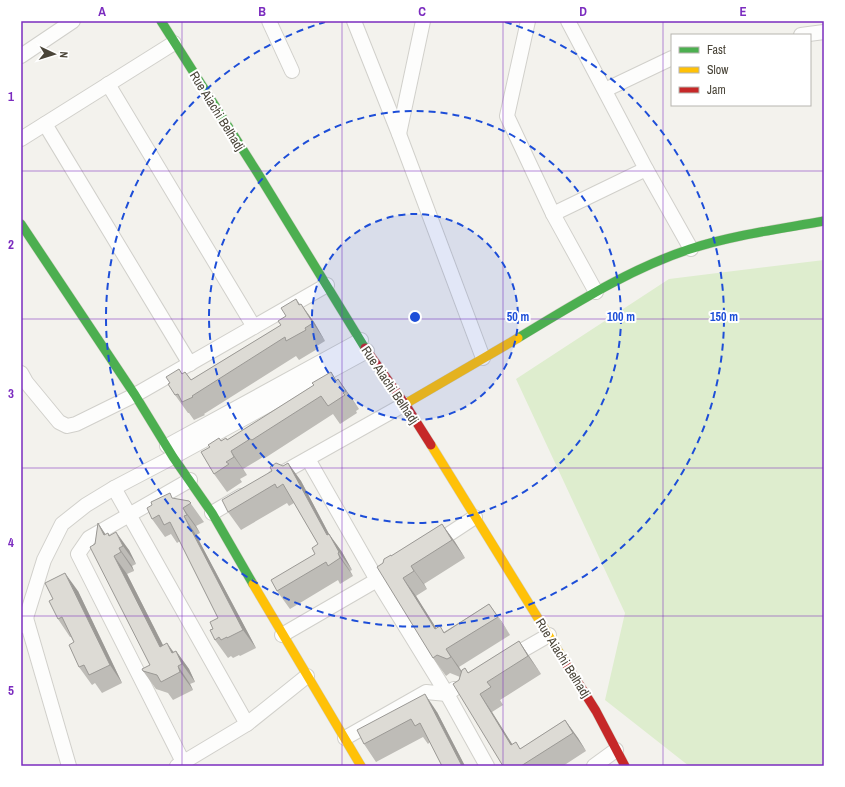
<svg xmlns="http://www.w3.org/2000/svg" width="845" height="787" font-family="'Archivo Narrow',sans-serif">
<style>
.green{fill:#deedce}
.lines{fill:none;stroke-linecap:round;stroke-linejoin:round}
.street-casing{stroke:#d1d0cb;stroke-width:16}
.fast-casing{stroke:#d2d0c4;stroke-width:10}
.slow-casing{stroke:#d2d0c4;stroke-width:10}
.jam-casing{stroke:#d2d0c4;stroke-width:10}
.street{stroke:#fdfdfc;stroke-width:14}
.fast{stroke:#4caf50;stroke-width:9}
.slow{stroke:#ffc107;stroke-width:9}
.jam{stroke:#c62828;stroke-width:9}
.wall{fill:#bebcb7}
.shaded-wall{fill:#9b9995}
.building{fill:#dddbd5;stroke:#9b9995}
.grid{fill:none;stroke:#7b2cbf;stroke-width:1;stroke-opacity:0.55}
.ring{fill:none;stroke:#1d4ed8;stroke-width:2;stroke-dasharray:7 5}
.labels{text-anchor:middle;dominant-baseline:central;stroke-width:4;stroke-linejoin:round;paint-order:stroke}
.street-label{font-size:13px;fill:#4a4539;stroke:#fff}
.centre{fill:#1d4ed8;stroke:#fff;stroke-width:2}
.ring-label{font-size:12px;text-anchor:middle;font-weight:bold;fill:#1d4ed8;stroke:#fff;stroke-width:4;stroke-linejoin:round;paint-order:stroke}
.neatline{fill:none;stroke:#7b2cbf;stroke-width:1.5}
.grid-label{font-size:13px;text-anchor:middle;font-weight:bold;fill:#7b2cbf}
</style>
<rect width="100%" height="100%" fill="#f3f2ed"/>
<!-- green -->
<path class="green" d="M 824,260 L 824,766 L 689,766 L 605,700 L 625,613 L 516,379 L 669,279 Z"/>
<g class="lines">
<!-- street casing -->
<g class="street-casing">
<g id="street">
<path d="M 269,21 L 292,71"/>
<path d="M 354,21 L 399,134 L 483,358"/>
<path d="M 528,21 L 507,116 L 553,214 L 596,292"/>
<path d="M 568,21 L 646,169 L 691,249"/>
<path d="M 801,35 L 824,32"/>
<path d="M 21,56 L 73,21"/>
<path d="M 108,84 L 254,327"/>
<path d="M 605,90 L 672,58"/>
<path d="M 45,124 L 190,364"/>
<path d="M 399,134 L 423,21"/>
<path d="M 21,139 L 174,43"/>
<path d="M 553,214 L 646,169"/>
<path d="M 21,373 L 26,382 L 59,422 L 67,426 L 76,424 L 135,395 L 327,285"/>
<path d="M 167,446 L 361,340"/>
<path d="M 308,459 L 377,580 L 384,576"/>
<path d="M 275,477 L 405,404"/>
<path d="M 114,488 L 247,724"/>
<path d="M 212,513 L 241,496"/>
<path d="M 434,544 L 475,517"/>
<path d="M 26,618 L 69,766"/>
<path d="M 21,626 L 26,618 L 44,560 L 62,524 L 86,505 L 114,488 L 173,457 L 367,351"/>
<path d="M 282,635 L 377,580 L 447,694 L 426,692 L 345,738"/>
<path d="M 509,658 L 549,635"/>
<path d="M 454,689 L 447,694 L 487,766"/>
<path d="M 183,762 L 78,554 L 89,538 L 190,480"/>
<path d="M 177,766 L 247,724 L 307,676"/>
<path d="M 594,766 L 616,750"/>
</g>
</g>
<!-- fast casing -->
<g class="fast-casing">
<g id="fast">
<path d="M 161,21 L 257,172 L 365,348"/>
<path d="M 21,224 L 135,395 L 173,457 L 212,513 L 253,584"/>
<path d="M 518,338 C 573,305 629,269 690,249 C 733,235 780,229 824,221"/>
</g>
</g>
<!-- slow casing -->
<g class="slow-casing">
<g id="slow">
<path d="M 405,404 L 518,338"/>
<path d="M 431,445 L 565,662"/>
<path d="M 253,584 L 361,766"/>
</g>
</g>
<!-- jam casing -->
<g class="jam-casing">
<g id="jam">
<path d="M 365,348 L 405,404 L 431,445"/>
<path d="M 565,662 L 596,711 L 625,766"/>
</g>
</g>
<!-- street -->
<use href="#street" class="street"/>
<!-- fast -->
<use href="#fast" class="fast"/>
<!-- slow -->
<use href="#slow" class="slow"/>
<!-- jam -->
<use href="#jam" class="jam"/>
</g>
<!-- wall -->
<g class="wall">
<path d="M 296,299 L 314,322 L 325,341 L 317,346 L 319,348 L 299,360 L 296,356 L 204,414 L 205,415 L 194,420 L 189,413 L 188,413 L 175,395 L 170,383 L 179,369 L 182,374 L 185,372 L 191,380 L 281,325 L 278,321 L 286,316 Z"/>
<path d="M 331,372 L 336,380 L 338,379 L 359,409 L 356,411 L 357,413 L 340,424 L 333,414 L 265,458 L 263,457 L 243,469 L 247,475 L 240,479 L 242,482 L 227,492 L 214,474 L 210,447 L 221,440 L 227,440 L 314,385 Z"/>
<path d="M 288,463 L 301,481 L 329,534 L 342,552 L 352,570 L 350,571 L 353,576 L 340,584 L 338,580 L 290,609 L 277,591 L 315,554 L 318,544 L 294,503 L 289,506 L 287,503 L 241,530 L 228,512 L 283,466 Z"/>
<path d="M 173,499 L 189,501 L 204,522 L 196,526 L 200,533 L 196,535 L 256,648 L 240,656 L 239,655 L 233,658 L 231,656 L 228,658 L 215,640 L 213,629 L 218,618 L 180,541 L 177,543 L 171,534 L 165,537 L 152,519 Z"/>
<path d="M 98,523 L 105,534 L 110,535 L 129,550 L 136,564 L 132,566 L 134,571 L 127,574 L 163,645 L 174,652 L 176,651 L 189,669 L 195,682 L 190,684 L 193,690 L 173,700 L 168,693 L 156,689 L 143,671 L 150,665 L 95,544 Z"/>
<path d="M 442,524 L 455,542 L 465,558 L 424,584 L 427,589 L 416,596 L 436,628 L 444,632 L 489,604 L 510,635 L 459,667 L 462,671 L 465,668 L 468,673 L 519,641 L 541,674 L 500,700 L 503,705 L 492,712 L 512,744 L 520,749 L 565,720 L 578,738 L 586,751 L 563,766 L 503,766 L 459,680 L 460,677 L 450,673 L 446,676 L 433,658 L 383,563 L 392,556 Z"/>
<path d="M 78,591 L 122,683 L 102,693 L 95,683 L 92,685 L 79,667 L 74,642 L 71,637 L 70,637 L 58,619 Z"/>
<path d="M 437,712 L 465,766 L 442,766 L 430,742 L 428,744 L 423,737 L 376,762 L 364,744 L 357,730 Z"/>
</g>
<!-- shaded-wall -->
<g class="shaded-wall">
<path d="M 301,304 L 314,322 L 325,341 L 313,323 Z"/>
<path d="M 338,379 L 351,397 L 359,409 L 346,391 Z"/>
<path d="M 231,451 L 247,475 L 234,457 Z"/>
<path d="M 288,463 L 301,481 L 339,553 L 327,535 Z"/>
<path d="M 183,508 L 196,526 L 200,533 L 187,515 Z"/>
<path d="M 184,516 L 196,535 L 256,648 L 243,630 Z"/>
<path d="M 98,523 L 110,541 L 104,535 Z"/>
<path d="M 442,524 L 455,542 L 465,558 L 452,540 Z"/>
<path d="M 116,532 L 129,550 L 136,564 L 123,546 Z"/>
<path d="M 329,534 L 342,552 L 352,570 L 339,552 Z"/>
<path d="M 119,548 L 132,566 L 134,571 L 121,552 Z"/>
<path d="M 338,553 L 350,571 L 353,576 L 340,558 Z"/>
<path d="M 114,556 L 127,574 L 173,665 L 160,647 Z"/>
<path d="M 411,566 L 424,584 L 427,589 L 414,571 Z"/>
<path d="M 65,573 L 78,591 L 122,683 L 110,665 Z"/>
<path d="M 403,578 L 416,596 L 448,647 L 435,629 Z"/>
<path d="M 489,604 L 502,622 L 510,635 L 498,617 Z"/>
<path d="M 519,641 L 541,674 L 528,656 Z"/>
<path d="M 167,643 L 180,661 L 172,653 Z"/>
<path d="M 446,649 L 459,667 L 463,675 L 451,657 Z"/>
<path d="M 176,651 L 189,669 L 195,682 L 182,664 Z"/>
<path d="M 178,666 L 190,684 L 193,690 L 180,672 Z"/>
<path d="M 425,694 L 437,712 L 465,766 L 462,766 Z"/>
<path d="M 480,694 L 492,712 L 524,763 L 511,745 Z"/>
<path d="M 565,720 L 578,738 L 586,751 L 573,733 Z"/>
</g>
<!-- building -->
<g class="building">
<path d="M 296,299 L 299,305 L 301,304 L 313,323 L 305,328 L 306,330 L 286,341 L 285,337 L 192,396 L 193,397 L 182,402 L 178,394 L 175,395 L 168,384 L 170,383 L 166,377 L 179,369 L 182,374 L 185,372 L 191,380 L 281,325 L 278,321 L 286,316 L 281,308 Z"/>
<path d="M 331,372 L 336,381 L 338,379 L 346,391 L 343,393 L 345,395 L 328,406 L 321,396 L 252,440 L 250,439 L 231,451 L 234,457 L 226,462 L 229,464 L 214,474 L 201,452 L 210,447 L 208,445 L 219,438 L 221,441 L 226,438 L 227,440 L 314,385 L 312,383 Z"/>
<path d="M 276,463 L 283,466 L 288,463 L 327,535 L 329,534 L 339,552 L 338,553 L 340,558 L 328,566 L 326,562 L 277,591 L 271,580 L 315,554 L 312,548 L 318,544 L 283,484 L 277,488 L 275,484 L 228,512 L 222,500 L 272,471 L 270,467 Z"/>
<path d="M 170,493 L 172,498 L 189,501 L 191,503 L 183,508 L 187,515 L 184,516 L 243,630 L 227,638 L 227,637 L 221,640 L 219,637 L 215,640 L 210,630 L 213,629 L 210,622 L 218,618 L 170,522 L 164,525 L 159,515 L 152,519 L 147,508 L 152,505 L 151,502 Z"/>
<path d="M 98,523 L 104,535 L 108,533 L 109,536 L 116,532 L 123,546 L 119,548 L 121,552 L 114,556 L 160,647 L 167,643 L 172,653 L 176,651 L 182,664 L 178,666 L 180,672 L 161,682 L 157,675 L 143,671 L 142,669 L 150,665 L 90,547 L 95,544 Z"/>
<path d="M 442,524 L 452,540 L 411,566 L 414,571 L 403,578 L 435,629 L 440,626 L 444,633 L 489,604 L 498,617 L 446,649 L 451,657 L 447,659 L 437,655 L 433,658 L 377,567 L 383,563 L 384,559 L 391,555 L 391,556 Z"/>
<path d="M 65,573 L 110,665 L 89,675 L 84,665 L 79,667 L 69,645 L 74,642 L 62,617 L 58,619 L 49,601 L 53,599 L 45,583 Z"/>
<path d="M 519,641 L 528,656 L 487,682 L 491,687 L 480,694 L 511,745 L 516,742 L 520,749 L 565,720 L 573,733 L 521,766 L 503,766 L 453,684 L 459,680 L 462,670 L 465,668 L 468,673 Z"/>
<path d="M 425,694 L 462,766 L 442,766 L 420,723 L 415,726 L 411,719 L 364,744 L 357,730 Z"/>
</g>
<!-- grid -->
<path class="grid" d="M 182,21 L 182,766M 342,21 L 342,766M 503,21 L 503,766M 663,21 L 663,766M 21,171 L 824,171M 21,319 L 824,319M 21,468 L 824,468M 21,616 L 824,616"/>
<!-- distance rings -->
<circle cx="415" cy="317" r="103" fill="#1d4ed8" fill-opacity=".12"/>
<g class="ring">
<circle cx="415" cy="317" r="103"/>
<circle cx="415" cy="317" r="206"/>
<path d="M505 22A309 309 0 1 1 325 22"/>
</g>
<g class="labels">
<!-- street labels -->
<g class="street-label">
<text transform="translate(217 111) rotate(58)">Rue Aiachi Belhadj</text>
<text transform="translate(390 385) rotate(56)">Rue Aiachi Belhadj</text>
<text transform="translate(563 658) rotate(58)">Rue Aiachi Belhadj</text>
</g>
</g>
<circle cx="415" cy="317" r="6" class="centre"/>
<g class="ring-label">
<text x="518" y="321">50 m</text>
<text x="621" y="321">100 m</text>
<text x="724" y="321">150 m</text>
</g>
<!-- border -->
<rect width="845" height="787" fill="none" stroke="#ffffff" stroke-width="44"/>
<!-- legend -->
<rect x="671" y="34" width="140" height="72" fill="#ffffff" stroke="#b7b5b0"/>
<rect x="679" y="47" width="20" height="6" fill="#4caf50" stroke="#b7b5b0"/>
<text x="707" y="54" font-size="12" fill="#4a4539">Fast</text>
<rect x="679" y="67" width="20" height="6" fill="#ffc107" stroke="#b7b5b0"/>
<text x="707" y="74" font-size="12" fill="#4a4539">Slow</text>
<rect x="679" y="87" width="20" height="6" fill="#c62828" stroke="#b7b5b0"/>
<text x="707" y="94" font-size="12" fill="#4a4539">Jam</text>
<!-- north arrow -->
<g transform="translate(54 54) rotate(94)" stroke="#ffffff" stroke-width="3" paint-order="stroke">
<path d="M0-3L7 15L0 10L-7 15Z" fill="#4a4539"/>
<text y="-6" font-size="11" font-weight="bold" text-anchor="middle" fill="#4a4539">N</text>
</g>
<rect x="22" y="22" width="801" height="743" class="neatline"/>
<g class="grid-label">
<text x="102" y="16">A</text>
<text x="262" y="16">B</text>
<text x="422" y="16">C</text>
<text x="583" y="16">D</text>
<text x="743" y="16">E</text>
<text x="11" y="101">1</text>
<text x="11" y="249">2</text>
<text x="11" y="398">3</text>
<text x="11" y="547">4</text>
<text x="11" y="695">5</text>
</g>
</svg>
